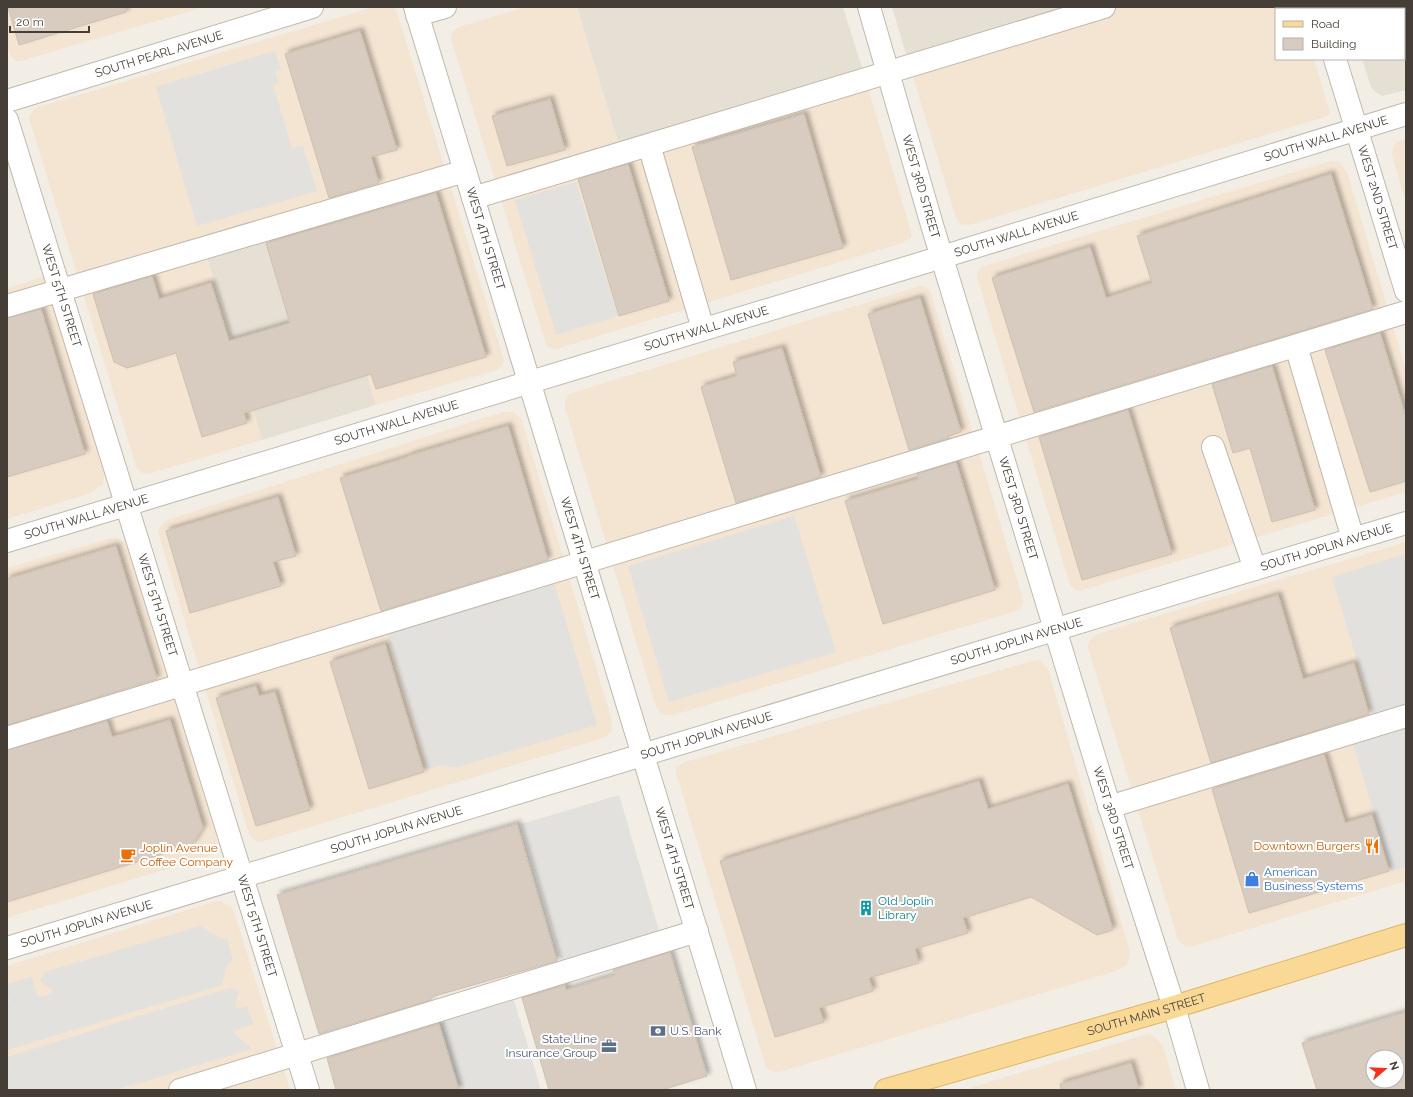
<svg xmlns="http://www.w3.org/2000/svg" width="1413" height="1097" font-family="Raleway,sans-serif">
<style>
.residential{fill:#e6e0d4}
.commercial{fill:#f4e4d2}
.parking{fill:#e3e1de}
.building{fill:#d7ccbf;stroke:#cec0af;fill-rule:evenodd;filter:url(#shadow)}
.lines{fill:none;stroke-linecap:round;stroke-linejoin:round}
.minor-casing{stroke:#c0b8ac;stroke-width:24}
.major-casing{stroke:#dfb567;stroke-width:24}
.minor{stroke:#fff;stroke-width:22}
.major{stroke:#fad997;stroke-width:22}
.labels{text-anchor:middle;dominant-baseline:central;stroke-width:4;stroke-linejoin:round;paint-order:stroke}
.street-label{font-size:12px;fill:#453e36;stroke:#fff}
.food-label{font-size:12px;fill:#c56008;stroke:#fff;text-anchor:end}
.shop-label{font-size:12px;fill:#366cbe;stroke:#fff;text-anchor:start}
.culture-label{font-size:12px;fill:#0d838f;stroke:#fff;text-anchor:start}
.service-label{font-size:12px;fill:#4e5e75;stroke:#fff;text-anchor:start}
</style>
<defs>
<filter id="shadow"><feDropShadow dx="3.5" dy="-3.5" stdDeviation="2" flood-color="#0004"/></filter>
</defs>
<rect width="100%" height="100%" fill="#f2eee6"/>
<!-- residential -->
<g class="residential">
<path d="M 577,7 L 843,7 L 863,71 L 618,142 Z"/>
<path d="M 892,7 L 1072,7 L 907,57 Z"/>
<path d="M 1346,7 L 1406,7 L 1406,90 L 1382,96 L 1376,92 L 1371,87 L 1362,59 L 1404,59 L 1404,9 L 1347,9 Z"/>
<path d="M 319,216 L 376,405 L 262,440 L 205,251 Z"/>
</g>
<!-- commercial -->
<g class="commercial">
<path d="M 7,7 L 204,7 L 17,62 L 10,55 L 7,45 Z"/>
<path d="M 374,7 L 394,7 L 396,9 L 504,360 L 502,366 L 497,370 L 376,405 L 319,216 L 205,251 L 262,440 L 148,474 L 142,473 L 137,469 L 29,118 L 30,114 L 35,109 L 39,107 Z"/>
<path d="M 525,7 L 577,7 L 618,142 L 863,71 L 911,231 L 911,237 L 902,243 L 556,349 L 550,348 L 547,346 L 545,341 L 451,39 L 452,33 L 456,29 L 462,26 Z"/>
<path d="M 1072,7 L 1298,7 L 1299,9 L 1276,9 L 1276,59 L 1314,59 L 1330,113 L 1325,117 L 969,225 L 961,224 L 956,218 L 907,57 Z"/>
<path d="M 1406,139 L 1406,203 L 1392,155 L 1393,146 L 1398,141 Z"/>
<path d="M 1331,161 L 1339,162 L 1347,172 L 1406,370 L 1406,492 L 1079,591 L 1075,590 L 1070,585 L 977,277 L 978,272 L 981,267 Z"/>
<path d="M 45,276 L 103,470 L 104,479 L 102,485 L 91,493 L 7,519 L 7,288 Z"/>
<path d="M 920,286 L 926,287 L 930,291 L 932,297 L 1022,596 L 1023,603 L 1021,608 L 1016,611 L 674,715 L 666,715 L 660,712 L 656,707 L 565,408 L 565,400 L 568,395 L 575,392 Z"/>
<path d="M 503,412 L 512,412 L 517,415 L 522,421 L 611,717 L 612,727 L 611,732 L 607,736 L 600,739 L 261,842 L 255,841 L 249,834 L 158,532 L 160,527 L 163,523 L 170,519 Z"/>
<path d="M 112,538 L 118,538 L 124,542 L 128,550 L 216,836 L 217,845 L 215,851 L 211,855 L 206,857 L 7,918 L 7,568 Z"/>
<path d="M 1406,542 L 1406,881 L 1190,947 L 1185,946 L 1181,943 L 1178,939 L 1088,648 L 1089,641 L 1094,636 L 1100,633 Z"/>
<path d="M 1040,660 L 1048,669 L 1130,952 L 1129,960 L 1126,966 L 1113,972 L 783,1071 L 775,1072 L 770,1070 L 766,1067 L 676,773 L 676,767 L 685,762 L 1032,661 Z"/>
<path d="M 221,901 L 231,907 L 235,915 L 290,1090 L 7,1090 L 7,966 L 213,902 Z"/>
<path d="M 1147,1034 L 1153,1036 L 1157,1039 L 1163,1046 L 1176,1090 L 971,1090 L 970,1088 Z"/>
</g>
<!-- parking -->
<g class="parking">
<path d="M 275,51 L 281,69 L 275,71 L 279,83 L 273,85 L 292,148 L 303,146 L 317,191 L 197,226 L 156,87 Z"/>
<path d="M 576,182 L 618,316 L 556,335 L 515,200 Z"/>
<path d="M 794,516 L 836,652 L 669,702 L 628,566 Z"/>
<path d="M 1406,554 L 1406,704 L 1373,714 L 1332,577 Z"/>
<path d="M 554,583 L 597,725 L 454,768 L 442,765 L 428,769 L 387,634 Z"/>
<path d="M 1406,728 L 1406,867 L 1391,871 L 1353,744 Z"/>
<path d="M 619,795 L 660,934 L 562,963 L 521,824 Z"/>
<path d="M 200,926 L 223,939 L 227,939 L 233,961 L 229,963 L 226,968 L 222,985 L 7,1050 L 7,1002 L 9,1002 L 9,999 L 7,993 L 7,984 L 32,977 L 37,995 L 42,997 L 51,994 L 52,992 L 52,989 L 40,981 L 45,972 Z"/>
<path d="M 230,988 L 239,991 L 235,1007 L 239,1009 L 247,1006 L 253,1024 L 236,1030 L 234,1033 L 252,1049 L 116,1090 L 7,1090 L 7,1057 Z"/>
<path d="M 514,1000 L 541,1090 L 459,1090 L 438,1023 Z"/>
</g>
<!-- building -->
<g class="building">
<path d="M 8,7 L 126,7 L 126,12 L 19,45 Z"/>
<path d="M 360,31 L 397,150 L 371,157 L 379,183 L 329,198 L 285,54 Z"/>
<path d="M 550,99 L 565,150 L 507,166 L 492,116 Z"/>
<path d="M 804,114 L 843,248 L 731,280 L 692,147 Z"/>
<path d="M 628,164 L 669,301 L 619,316 L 578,179 Z"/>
<path d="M 1331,174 L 1373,309 L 1034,412 L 992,278 L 1090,247 L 1106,298 L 1152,283 L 1137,236 Z"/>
<path d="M 436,193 L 486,357 L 376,389 L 371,374 L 244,413 L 247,423 L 202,437 L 176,353 L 127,368 L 114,362 L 93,294 L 152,276 L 159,299 L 211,283 L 229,341 L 290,323 L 266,243 Z"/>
<path d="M 920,298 L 961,432 L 948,436 L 949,438 L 909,450 L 868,314 Z"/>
<path d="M 41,309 L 85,454 L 7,477 L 7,318 Z"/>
<path d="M 1380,333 L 1406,417 L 1406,481 L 1370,492 L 1325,350 Z"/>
<path d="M 782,348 L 821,477 L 736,503 L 701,387 L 737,376 L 733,362 Z"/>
<path d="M 1272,366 L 1315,510 L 1272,522 L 1250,448 L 1233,453 L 1212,384 Z"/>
<path d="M 1128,410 L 1172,554 L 1082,580 L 1039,437 Z"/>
<path d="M 508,426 L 548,560 L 381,611 L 340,478 L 408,457 L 408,456 Z"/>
<path d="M 956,462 L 995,590 L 883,624 L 845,501 L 918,479 L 917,474 Z"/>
<path d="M 278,497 L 296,556 L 273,562 L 281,586 L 190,613 L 166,531 Z"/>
<path d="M 116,546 L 157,679 L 7,725 L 7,579 Z"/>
<path d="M 1278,595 L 1303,679 L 1354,663 L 1369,714 L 1211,763 L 1170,628 Z"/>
<path d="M 385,644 L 424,772 L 369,789 L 330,662 Z"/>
<path d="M 256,686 L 259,696 L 275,692 L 310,810 L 256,826 L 216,698 Z"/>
<path d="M 170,720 L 203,828 L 192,845 L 7,902 L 7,750 L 107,721 L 112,737 Z"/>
<path d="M 1324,754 L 1345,823 L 1372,815 L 1389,871 L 1249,913 L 1212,789 Z"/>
<path d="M 979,781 L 988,809 L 1068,784 L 1113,930 L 1097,935 L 1031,897 L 963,918 L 968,933 L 915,949 L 919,963 L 869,978 L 873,991 L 819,1008 L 824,1022 L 775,1037 L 720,861 Z"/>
<path d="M 517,824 L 557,961 L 431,997 L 431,1000 L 319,1034 L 277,895 Z"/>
<path d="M 670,952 L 707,1076 L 662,1090 L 549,1090 L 522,998 L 565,985 L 566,990 L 615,975 L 613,970 Z"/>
<path d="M 1406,1012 L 1406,1090 L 1317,1090 L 1302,1043 ZM 1373,1057 L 1397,1057 L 1397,1081 L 1373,1081 Z"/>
<path d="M 439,1024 L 459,1090 L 336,1090 L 327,1058 Z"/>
<path d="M 1131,1063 L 1139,1090 L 1061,1090 L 1060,1084 Z"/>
</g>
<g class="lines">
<!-- minor casing -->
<g class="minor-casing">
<g id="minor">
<path id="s1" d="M 415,7 L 745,1090"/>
<path id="s2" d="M 869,7 L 932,225 L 1055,629 L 1108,802 L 1174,1007 L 1198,1090"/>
<path d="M 1319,7 L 1320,9"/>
<path d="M 417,15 L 445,7"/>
<path id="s3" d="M 1335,59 L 1406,291"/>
<path id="s4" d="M 7,101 L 312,7"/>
<path id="s5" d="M 7,120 L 308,1090"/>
<path d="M 649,145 L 703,329"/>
<path d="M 473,198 L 1104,7"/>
<path d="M 7,306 L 465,171"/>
<path d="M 1296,346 L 1353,539"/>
<path d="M 1213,447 L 1255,569"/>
<path id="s6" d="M 7,541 L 942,257 L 1406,114"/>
<path d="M 7,738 L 1406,312"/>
<path d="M 1109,807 L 1406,716"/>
<path id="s7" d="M 7,948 L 1406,523"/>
<path d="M 180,1090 L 697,931"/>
</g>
</g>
<!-- major casing -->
<g class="major-casing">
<g id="major">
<path id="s8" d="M 886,1090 L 1174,1007 L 1406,935"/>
</g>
</g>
<!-- minor -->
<use href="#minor" class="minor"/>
<!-- major -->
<use href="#major" class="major"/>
</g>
<!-- icons -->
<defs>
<g id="restaurant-bare" transform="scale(1.2)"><path d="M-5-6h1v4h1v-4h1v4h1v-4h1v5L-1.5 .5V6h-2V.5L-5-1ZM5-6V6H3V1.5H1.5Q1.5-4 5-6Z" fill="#e8710a" stroke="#fff" stroke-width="2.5" paint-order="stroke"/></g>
<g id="cafe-bare" transform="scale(1.2)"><path d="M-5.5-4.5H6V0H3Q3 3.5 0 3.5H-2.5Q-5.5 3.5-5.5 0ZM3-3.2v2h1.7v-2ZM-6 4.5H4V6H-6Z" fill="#e8710a" stroke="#fff" stroke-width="2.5" paint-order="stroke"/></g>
<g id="shop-bare" transform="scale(1.2)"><path d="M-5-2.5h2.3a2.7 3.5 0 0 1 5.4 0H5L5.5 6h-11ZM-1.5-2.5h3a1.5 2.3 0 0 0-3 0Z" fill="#3f7fe0" stroke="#fff" stroke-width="2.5" paint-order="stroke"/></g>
<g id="building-bare" transform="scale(1.2)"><path d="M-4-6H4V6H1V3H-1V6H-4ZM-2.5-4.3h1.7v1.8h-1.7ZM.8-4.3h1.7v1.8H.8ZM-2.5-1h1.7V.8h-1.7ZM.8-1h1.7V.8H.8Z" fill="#0f9aa8" stroke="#fff" stroke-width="2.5" paint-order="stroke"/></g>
<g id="bank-bare" transform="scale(1.2)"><path d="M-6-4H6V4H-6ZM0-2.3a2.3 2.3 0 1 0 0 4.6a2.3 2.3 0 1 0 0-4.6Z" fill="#5c6f8a" stroke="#fff" stroke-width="2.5" paint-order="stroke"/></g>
<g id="office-bare" transform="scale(1.2)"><path d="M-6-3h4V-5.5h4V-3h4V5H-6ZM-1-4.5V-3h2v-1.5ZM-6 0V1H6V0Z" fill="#5c6f8a" stroke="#fff" stroke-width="2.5" paint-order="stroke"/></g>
</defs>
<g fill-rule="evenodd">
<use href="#restaurant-bare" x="1372" y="846"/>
<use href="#cafe-bare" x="128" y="855"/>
<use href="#shop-bare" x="1252" y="879"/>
<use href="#building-bare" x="866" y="908"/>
<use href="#bank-bare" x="658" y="1031"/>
<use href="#office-bare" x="609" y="1046"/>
</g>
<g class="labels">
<!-- street labels -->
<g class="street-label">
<text stroke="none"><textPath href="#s4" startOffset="159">SOUTH PEARL AVENUE</textPath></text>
<text stroke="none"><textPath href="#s6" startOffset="1379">SOUTH WALL AVENUE</textPath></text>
<text stroke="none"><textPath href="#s2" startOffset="187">WEST 3RD STREET</textPath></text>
<text stroke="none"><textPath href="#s3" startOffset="145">WEST 2ND STREET</textPath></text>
<text stroke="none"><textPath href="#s6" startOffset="1055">SOUTH WALL AVENUE</textPath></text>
<text stroke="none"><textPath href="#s1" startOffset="242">WEST 4TH STREET</textPath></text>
<text stroke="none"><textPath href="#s5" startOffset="184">WEST 5TH STREET</textPath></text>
<text stroke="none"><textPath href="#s6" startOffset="731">SOUTH WALL AVENUE</textPath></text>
<text stroke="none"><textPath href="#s6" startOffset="407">SOUTH WALL AVENUE</textPath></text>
<text stroke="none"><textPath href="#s2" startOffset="523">WEST 3RD STREET</textPath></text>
<text stroke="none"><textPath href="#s6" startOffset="83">SOUTH WALL AVENUE</textPath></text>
<text stroke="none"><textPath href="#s7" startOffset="1379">SOUTH JOPLIN AVENUE</textPath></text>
<text stroke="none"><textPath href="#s1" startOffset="566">WEST 4TH STREET</textPath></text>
<text stroke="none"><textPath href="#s5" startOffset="508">WEST 5TH STREET</textPath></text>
<text stroke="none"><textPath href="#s7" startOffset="1055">SOUTH JOPLIN AVENUE</textPath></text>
<text stroke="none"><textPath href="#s7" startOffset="731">SOUTH JOPLIN AVENUE</textPath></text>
<text stroke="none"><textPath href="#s2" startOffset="847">WEST 3RD STREET</textPath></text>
<text stroke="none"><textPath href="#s7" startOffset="407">SOUTH JOPLIN AVENUE</textPath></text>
<text stroke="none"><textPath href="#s1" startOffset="890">WEST 4TH STREET</textPath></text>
<text stroke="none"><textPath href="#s7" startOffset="83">SOUTH JOPLIN AVENUE</textPath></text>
<text stroke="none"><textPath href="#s5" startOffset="844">WEST 5TH STREET</textPath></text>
<text stroke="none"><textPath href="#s8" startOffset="271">SOUTH MAIN STREET</textPath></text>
</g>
<!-- food labels -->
<g class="food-label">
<text x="1360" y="846">Downtown Burgers</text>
<text x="140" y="848" text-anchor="start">Joplin Avenue<tspan x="140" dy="14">Coffee Company</tspan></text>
</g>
<!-- shop labels -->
<g class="shop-label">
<text x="1264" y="872">American<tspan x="1264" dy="14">Business Systems</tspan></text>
</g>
<!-- culture labels -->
<g class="culture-label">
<text x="878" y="901">Old Joplin<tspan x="878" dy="14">Library</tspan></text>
</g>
<!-- service labels -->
<g class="service-label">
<text x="670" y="1031">U.S. Bank</text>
<text x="597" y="1039" text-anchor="end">State Line<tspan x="597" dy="14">Insurance Group</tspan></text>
</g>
</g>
<!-- border -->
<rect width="1413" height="1097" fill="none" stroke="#453e36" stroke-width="16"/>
<!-- legend -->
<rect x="1275" y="8" width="130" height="52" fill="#ffffff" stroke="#b5b2af"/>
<rect x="1283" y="21" width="20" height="6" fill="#fad997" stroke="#b5b2af"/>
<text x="1311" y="28" font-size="12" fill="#453e36">Road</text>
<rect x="1283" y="38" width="20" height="12" fill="#d7ccbf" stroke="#b5b2af"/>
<text x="1311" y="48" font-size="12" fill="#453e36">Building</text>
<!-- north arrow -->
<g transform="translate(1385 1069) rotate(71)"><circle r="19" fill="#ffffff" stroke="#b5b2af"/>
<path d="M0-3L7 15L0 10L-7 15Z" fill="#f2321e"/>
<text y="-6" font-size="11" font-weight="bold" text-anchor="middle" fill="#453e36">N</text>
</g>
<!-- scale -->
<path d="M10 26v6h79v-6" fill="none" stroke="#453e36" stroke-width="2"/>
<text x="16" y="26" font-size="12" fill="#453e36" stroke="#ffffff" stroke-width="3" paint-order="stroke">20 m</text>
</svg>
